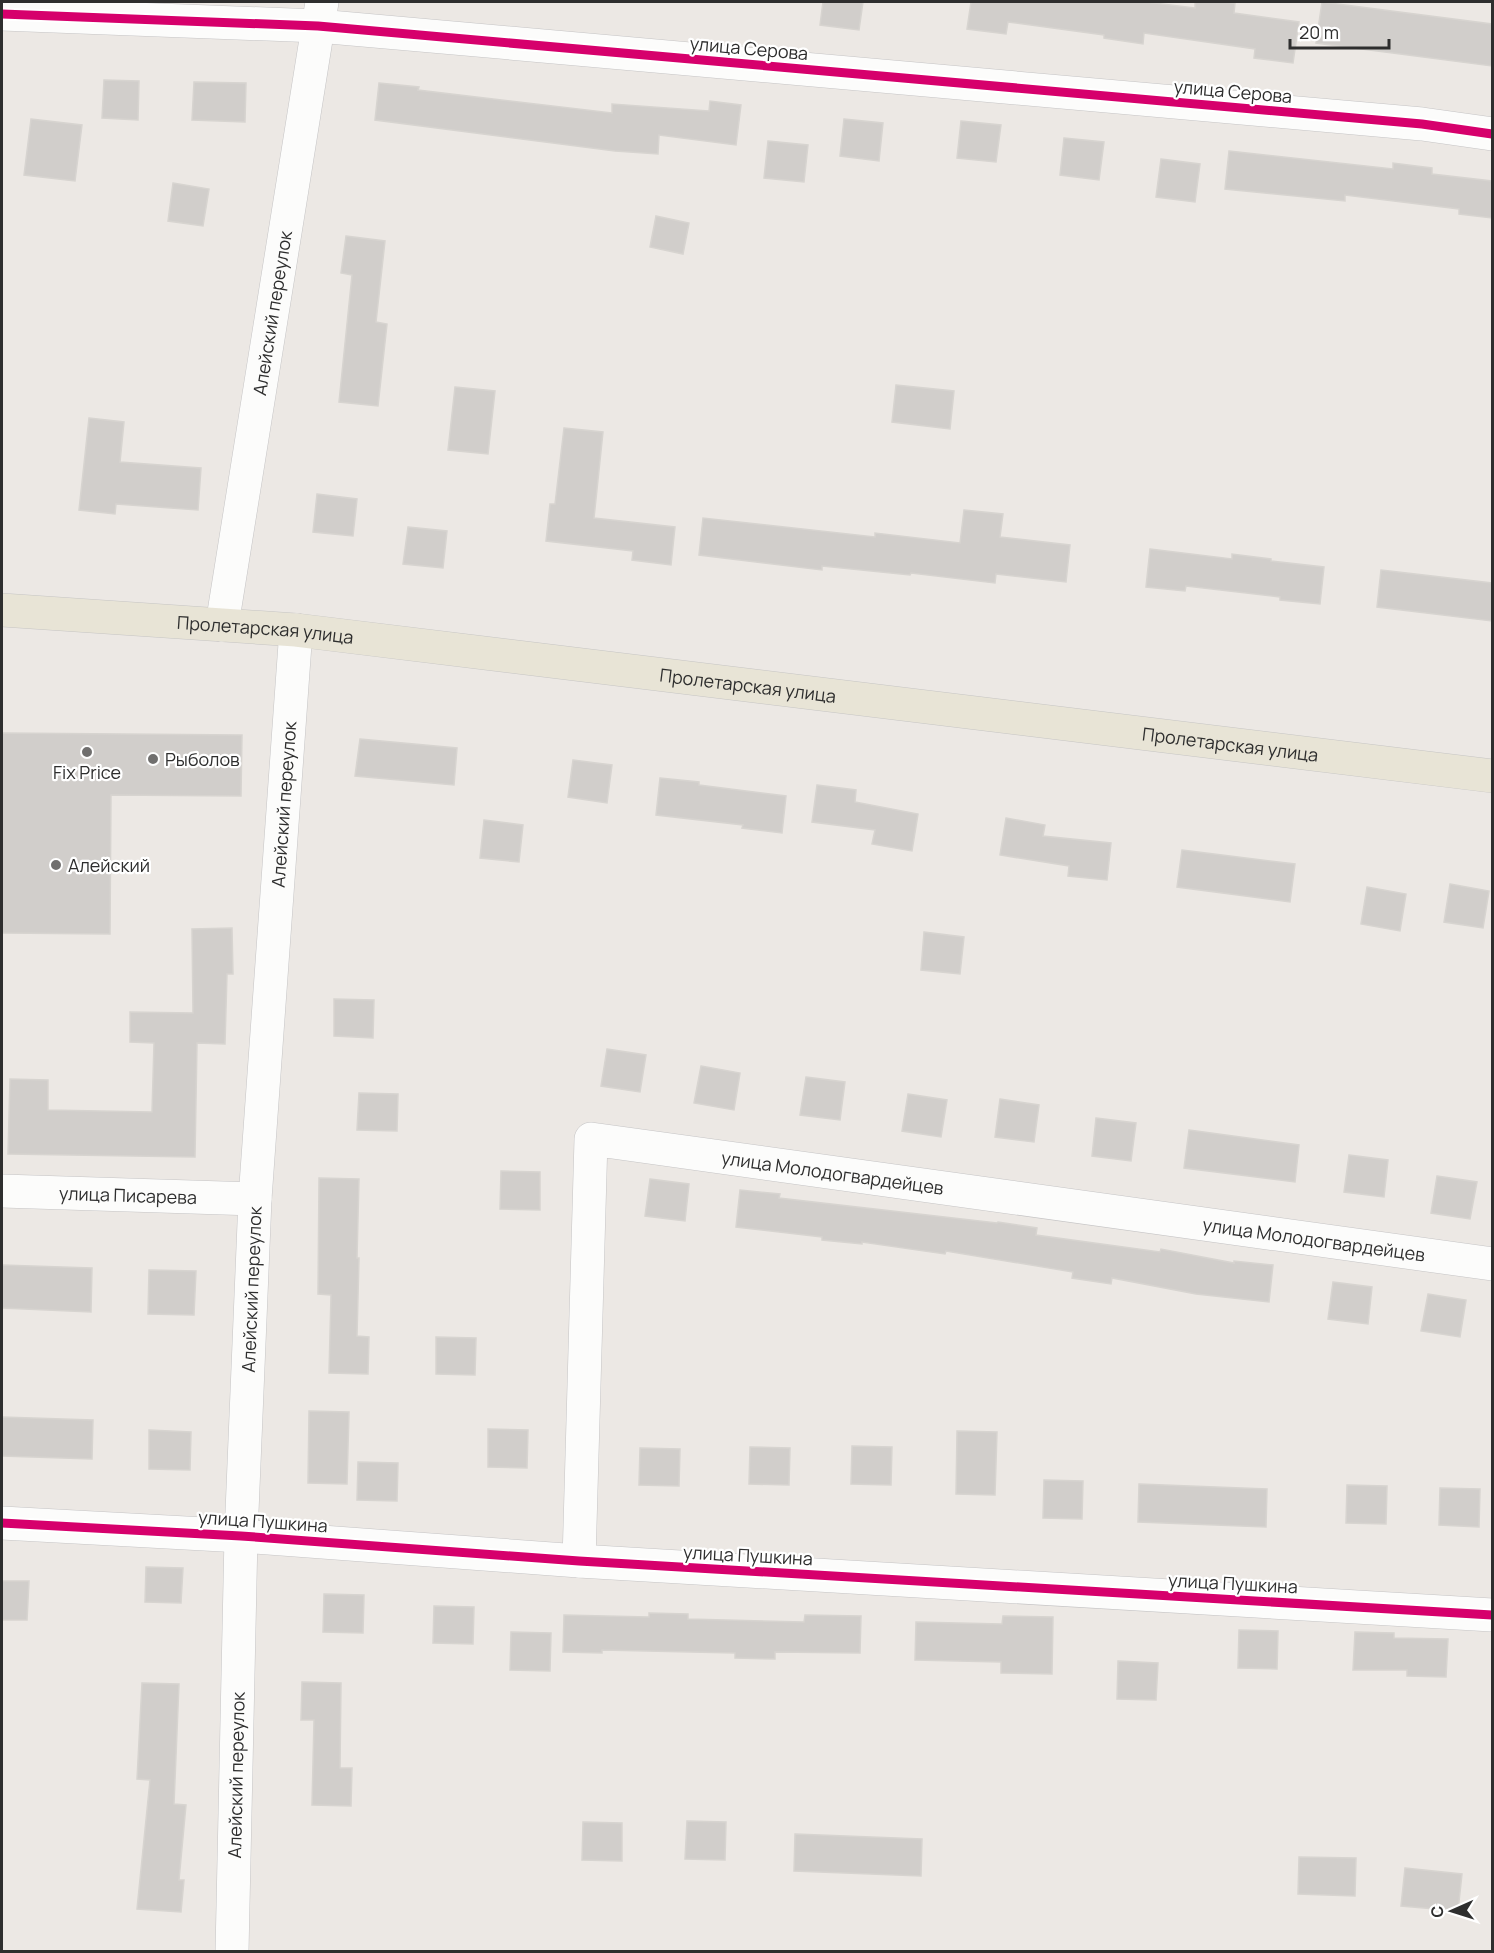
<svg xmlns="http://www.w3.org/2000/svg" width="1494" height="1953" font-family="Manrope,sans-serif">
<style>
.building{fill:#d1cecb;stroke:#d7d4d0;stroke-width:1.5}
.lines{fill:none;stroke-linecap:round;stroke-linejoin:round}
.minor-casing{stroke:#c5c4c5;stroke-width:34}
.major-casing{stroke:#c6c5c4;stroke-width:34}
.minor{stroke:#fcfcfb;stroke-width:33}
.major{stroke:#e8e4d6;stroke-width:33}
.cycleway-casing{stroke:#fff;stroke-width:13}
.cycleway{stroke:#d6006c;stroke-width:9}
.poi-dot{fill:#706f6e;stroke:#fff;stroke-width:2}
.labels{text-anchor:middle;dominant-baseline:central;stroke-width:4.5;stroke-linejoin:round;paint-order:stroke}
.street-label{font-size:18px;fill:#2e2e2e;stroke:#fff}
.poi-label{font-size:18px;fill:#2e2e2e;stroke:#fff;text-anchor:start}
</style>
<rect width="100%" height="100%" fill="#ece8e4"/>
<!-- building -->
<g class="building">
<path d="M 823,2 L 863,2 L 859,30 L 820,25 Z"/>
<path d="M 971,2 L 1146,2 L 1195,8 L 1195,2 L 1221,2 L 1235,3 L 1234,13 L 1299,22 L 1293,63 L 1254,58 L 1255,49 L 1144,33 L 1143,44 L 1104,38 L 1104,35 L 1008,22 L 1006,34 L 967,29 Z"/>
<path d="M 1322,2 L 1492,24 L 1492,66 L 1316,43 Z"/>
<path d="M 104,80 L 139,81 L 138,120 L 102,118 Z"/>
<path d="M 194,82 L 246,83 L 245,122 L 192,120 Z"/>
<path d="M 379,83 L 419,87 L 418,90 L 612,113 L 612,104 L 709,111 L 710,101 L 741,105 L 736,145 L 659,135 L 658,154 L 615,151 L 375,120 Z"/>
<path d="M 31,119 L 82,125 L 75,181 L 24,175 Z"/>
<path d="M 844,119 L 883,123 L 879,161 L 840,156 Z"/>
<path d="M 961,121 L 1001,125 L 996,162 L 957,158 Z"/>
<path d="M 1064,138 L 1104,142 L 1099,180 L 1060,175 Z"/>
<path d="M 768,141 L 808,145 L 804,182 L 764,178 Z"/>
<path d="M 1229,151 L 1393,169 L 1393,163 L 1432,168 L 1432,174 L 1492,181 L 1492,218 L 1459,214 L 1459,209 L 1345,195 L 1345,201 L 1225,189 Z"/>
<path d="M 1161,159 L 1200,164 L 1195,202 L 1156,197 Z"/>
<path d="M 173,183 L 209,189 L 203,226 L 168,221 Z"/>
<path d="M 656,216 L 689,223 L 683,254 L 650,247 Z"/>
<path d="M 346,236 L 385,241 L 376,322 L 387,324 L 378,406 L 339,402 L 352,275 L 341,273 Z"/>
<path d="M 896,385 L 954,391 L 950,429 L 892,422 Z"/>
<path d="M 455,387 L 495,391 L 488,454 L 448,450 Z"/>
<path d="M 89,418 L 124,422 L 120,462 L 201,468 L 198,510 L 116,504 L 115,514 L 79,510 Z"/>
<path d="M 564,428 L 603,432 L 594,518 L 675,527 L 671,565 L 632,560 L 633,551 L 546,541 L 550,504 L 555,504 Z"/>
<path d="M 317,494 L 357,499 L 353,536 L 313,532 Z"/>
<path d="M 964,510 L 1003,514 L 1000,537 L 1070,545 L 1066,582 L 996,574 L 995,583 L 911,573 L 910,575 L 822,566 L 822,570 L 699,555 L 703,518 L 875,537 L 875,533 L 960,543 Z"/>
<path d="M 408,527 L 447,531 L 443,568 L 403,564 Z"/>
<path d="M 1150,549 L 1232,559 L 1232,554 L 1271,559 L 1271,561 L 1324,567 L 1320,604 L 1280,600 L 1280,597 L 1186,586 L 1185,591 L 1146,587 Z"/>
<path d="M 1381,570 L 1492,583 L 1492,621 L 1377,607 Z"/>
<path d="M 2,733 L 242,735 L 241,796 L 111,795 L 110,934 L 2,933 Z"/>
<path d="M 360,739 L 457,748 L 454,785 L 355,776 Z"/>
<path d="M 573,760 L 612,765 L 607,803 L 568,797 Z"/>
<path d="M 660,778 L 699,782 L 699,785 L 786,796 L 782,833 L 742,828 L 743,825 L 656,815 Z"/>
<path d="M 817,785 L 856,790 L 855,802 L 918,814 L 912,851 L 872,844 L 875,830 L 812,822 Z"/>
<path d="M 1006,818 L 1045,825 L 1043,836 L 1111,843 L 1107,880 L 1068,876 L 1069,866 L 1000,855 Z"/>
<path d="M 484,820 L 523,825 L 519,862 L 480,858 Z"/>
<path d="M 1182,850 L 1295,864 L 1290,902 L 1177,887 Z"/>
<path d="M 1450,884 L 1489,891 L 1483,928 L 1444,922 Z"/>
<path d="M 1367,887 L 1406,894 L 1400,931 L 1361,924 Z"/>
<path d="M 232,928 L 233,974 L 227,974 L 225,1044 L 197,1043 L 195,1157 L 8,1154 L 10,1079 L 48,1080 L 48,1110 L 152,1112 L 154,1043 L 130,1042 L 130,1012 L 193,1013 L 192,929 Z"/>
<path d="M 924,932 L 964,937 L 960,974 L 921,970 Z"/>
<path d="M 334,999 L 374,1000 L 373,1038 L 334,1036 Z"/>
<path d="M 607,1049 L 646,1055 L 640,1092 L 601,1086 Z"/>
<path d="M 701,1066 L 740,1073 L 734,1110 L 694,1103 Z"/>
<path d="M 806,1077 L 845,1082 L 840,1120 L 800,1115 Z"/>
<path d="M 359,1093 L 398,1094 L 397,1131 L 357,1130 Z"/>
<path d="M 908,1094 L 947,1100 L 941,1137 L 902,1131 Z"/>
<path d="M 1000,1099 L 1039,1105 L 1034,1142 L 995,1137 Z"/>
<path d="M 1096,1118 L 1136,1123 L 1131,1161 L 1092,1156 Z"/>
<path d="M 1189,1130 L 1299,1145 L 1295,1182 L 1184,1168 Z"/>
<path d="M 1349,1155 L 1388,1160 L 1384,1197 L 1344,1192 Z"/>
<path d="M 501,1171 L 540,1172 L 540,1210 L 500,1209 Z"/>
<path d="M 1437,1176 L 1477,1182 L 1470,1219 L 1431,1213 Z"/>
<path d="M 319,1178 L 359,1179 L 357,1258 L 359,1258 L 357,1336 L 369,1337 L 368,1374 L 329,1373 L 331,1295 L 318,1294 Z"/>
<path d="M 650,1179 L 689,1184 L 685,1221 L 645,1216 Z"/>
<path d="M 740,1190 L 780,1194 L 779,1198 L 997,1223 L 998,1222 L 1037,1228 L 1036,1235 L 1160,1252 L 1161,1249 L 1234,1263 L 1234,1261 L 1273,1265 L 1269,1302 L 1196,1294 L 1112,1278 L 1111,1284 L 1072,1278 L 1073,1272 L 946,1251 L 945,1254 L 862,1242 L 862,1244 L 822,1240 L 822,1237 L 736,1227 Z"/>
<path d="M 2,1265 L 92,1268 L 91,1312 L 2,1308 Z"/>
<path d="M 149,1270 L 196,1271 L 194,1315 L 148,1314 Z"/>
<path d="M 1333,1282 L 1372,1287 L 1368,1324 L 1328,1319 Z"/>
<path d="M 1428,1294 L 1466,1300 L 1460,1337 L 1421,1331 Z"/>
<path d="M 436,1337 L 476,1338 L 475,1375 L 436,1374 Z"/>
<path d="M 309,1411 L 349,1412 L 347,1484 L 308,1483 Z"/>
<path d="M 2,1417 L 93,1420 L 92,1459 L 2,1456 Z"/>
<path d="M 488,1429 L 528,1430 L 527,1468 L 488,1467 Z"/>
<path d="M 149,1430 L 191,1432 L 190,1470 L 149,1469 Z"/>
<path d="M 957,1431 L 997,1432 L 995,1495 L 956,1494 Z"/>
<path d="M 852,1446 L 892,1447 L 891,1485 L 851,1484 Z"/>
<path d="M 750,1447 L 790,1448 L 789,1485 L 749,1484 Z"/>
<path d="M 640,1448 L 680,1449 L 679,1486 L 639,1485 Z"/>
<path d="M 358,1462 L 398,1463 L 397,1501 L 357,1500 Z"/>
<path d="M 1044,1480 L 1083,1481 L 1082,1519 L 1043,1518 Z"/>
<path d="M 1139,1484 L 1267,1489 L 1266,1527 L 1138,1522 Z"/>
<path d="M 1347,1485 L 1387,1486 L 1386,1524 L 1346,1523 Z"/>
<path d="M 1440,1488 L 1480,1489 L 1479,1527 L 1439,1525 Z"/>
<path d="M 146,1567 L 183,1568 L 181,1603 L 145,1602 Z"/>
<path d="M 2,1581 L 29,1581 L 27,1620 L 2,1620 Z"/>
<path d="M 324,1594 L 364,1595 L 363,1633 L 323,1632 Z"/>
<path d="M 434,1606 L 474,1607 L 473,1644 L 433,1643 Z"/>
<path d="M 649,1613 L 688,1614 L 688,1619 L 804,1622 L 805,1615 L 861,1616 L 860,1653 L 775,1652 L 775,1659 L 735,1658 L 735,1653 L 602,1650 L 602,1653 L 563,1652 L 564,1615 L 649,1617 Z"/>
<path d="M 1003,1616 L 1053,1617 L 1052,1674 L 1001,1673 L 1001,1662 L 915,1660 L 916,1622 L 1002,1624 Z"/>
<path d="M 1239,1630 L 1278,1631 L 1277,1669 L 1238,1668 Z"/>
<path d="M 511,1632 L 551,1633 L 550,1671 L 510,1670 Z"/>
<path d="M 1355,1632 L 1394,1633 L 1394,1638 L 1448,1639 L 1446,1677 L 1407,1676 L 1407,1670 L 1353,1670 Z"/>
<path d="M 1118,1661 L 1158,1663 L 1156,1700 L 1117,1699 Z"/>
<path d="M 302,1682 L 341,1683 L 340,1768 L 352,1768 L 351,1806 L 312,1805 L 314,1720 L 301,1720 Z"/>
<path d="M 142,1683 L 179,1684 L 174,1804 L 186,1805 L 179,1880 L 184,1880 L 181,1912 L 137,1909 L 150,1780 L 137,1779 Z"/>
<path d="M 687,1821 L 726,1822 L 725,1860 L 685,1859 Z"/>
<path d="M 583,1822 L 622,1823 L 622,1861 L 582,1860 Z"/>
<path d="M 795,1834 L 922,1839 L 921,1876 L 794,1871 Z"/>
<path d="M 1299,1857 L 1356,1858 L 1355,1896 L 1298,1894 Z"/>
<path d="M 1405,1868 L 1462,1874 L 1458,1911 L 1401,1906 Z"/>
</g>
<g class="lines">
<!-- minor casing -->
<g class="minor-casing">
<g id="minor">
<path d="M 2,14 L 318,26 L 1422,124 L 1492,134"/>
<path id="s1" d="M 222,625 L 322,2"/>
<path id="s2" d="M 2,1191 L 255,1199"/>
<path d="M 2,1523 L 241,1536 L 579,1561 L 1492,1615"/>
<path id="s3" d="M 579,1561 L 591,1139 L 1492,1264"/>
<path id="s4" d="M 232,1952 L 241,1536 L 255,1199 L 296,630"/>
</g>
</g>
<!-- major casing -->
<g class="major-casing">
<g id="major">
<path id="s5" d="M 2,610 L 296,630 L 1492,776"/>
</g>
</g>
<!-- minor -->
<use href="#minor" class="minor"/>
<!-- major -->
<use href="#major" class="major"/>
<!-- cycleway casing -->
<g class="cycleway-casing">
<g id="cycleway">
<path d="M 2,14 L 318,26 L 1422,124 L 1492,134"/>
<path d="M 2,1523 L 241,1536 L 579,1561 L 1492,1615"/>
</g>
</g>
<!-- cycleway -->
<use href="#cycleway" class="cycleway"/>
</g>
<!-- markers -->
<g class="poi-dot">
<circle cx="87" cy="752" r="6"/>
<circle cx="153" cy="759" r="6"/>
<circle cx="56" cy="865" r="6"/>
</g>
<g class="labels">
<!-- street labels -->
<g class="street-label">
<text transform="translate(749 48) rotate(5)">улица Серова</text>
<text transform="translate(1233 91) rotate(5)">улица Серова</text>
<text stroke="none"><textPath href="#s1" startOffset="316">Алейский переулок</textPath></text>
<text stroke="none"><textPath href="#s5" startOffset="264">Пролетарская улица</textPath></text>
<text stroke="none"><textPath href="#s5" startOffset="750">Пролетарская улица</textPath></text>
<text stroke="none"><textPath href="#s5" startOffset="1236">Пролетарская улица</textPath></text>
<text stroke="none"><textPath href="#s4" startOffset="1149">Алейский переулок</textPath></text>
<text stroke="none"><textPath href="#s3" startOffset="666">улица Молодогвардейцев</textPath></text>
<text stroke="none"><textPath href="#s2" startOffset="126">улица Писарева</textPath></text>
<text stroke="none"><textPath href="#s3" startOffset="1152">улица Молодогвардейцев</textPath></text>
<text stroke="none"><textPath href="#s4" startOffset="663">Алейский переулок</textPath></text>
<text transform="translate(263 1521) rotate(4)">улица Пушкина</text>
<text transform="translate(748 1555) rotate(3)">улица Пушкина</text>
<text transform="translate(1233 1583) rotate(3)">улица Пушкина</text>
<text stroke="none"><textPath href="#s4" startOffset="177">Алейский переулок</textPath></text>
</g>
<!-- poi labels -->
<g class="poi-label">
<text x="165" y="759">Рыболов</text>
<text x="87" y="772" text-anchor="middle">Fix Price</text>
<text x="68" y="865">Алейский</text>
</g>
</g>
<!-- border -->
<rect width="1494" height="1953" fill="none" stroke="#2e2e2e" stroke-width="6"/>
<!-- north arrow -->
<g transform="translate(1452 1911) rotate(267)" stroke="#ffffff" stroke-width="4.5" paint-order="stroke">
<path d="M0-4.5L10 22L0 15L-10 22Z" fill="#2e2e2e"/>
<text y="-9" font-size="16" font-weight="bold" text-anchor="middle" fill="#2e2e2e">С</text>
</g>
<!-- scale -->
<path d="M1290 39v9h99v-9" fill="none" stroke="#2e2e2e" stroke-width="3"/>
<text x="1299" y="39" font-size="18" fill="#2e2e2e" stroke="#ffffff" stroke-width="4.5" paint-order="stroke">20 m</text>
</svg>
